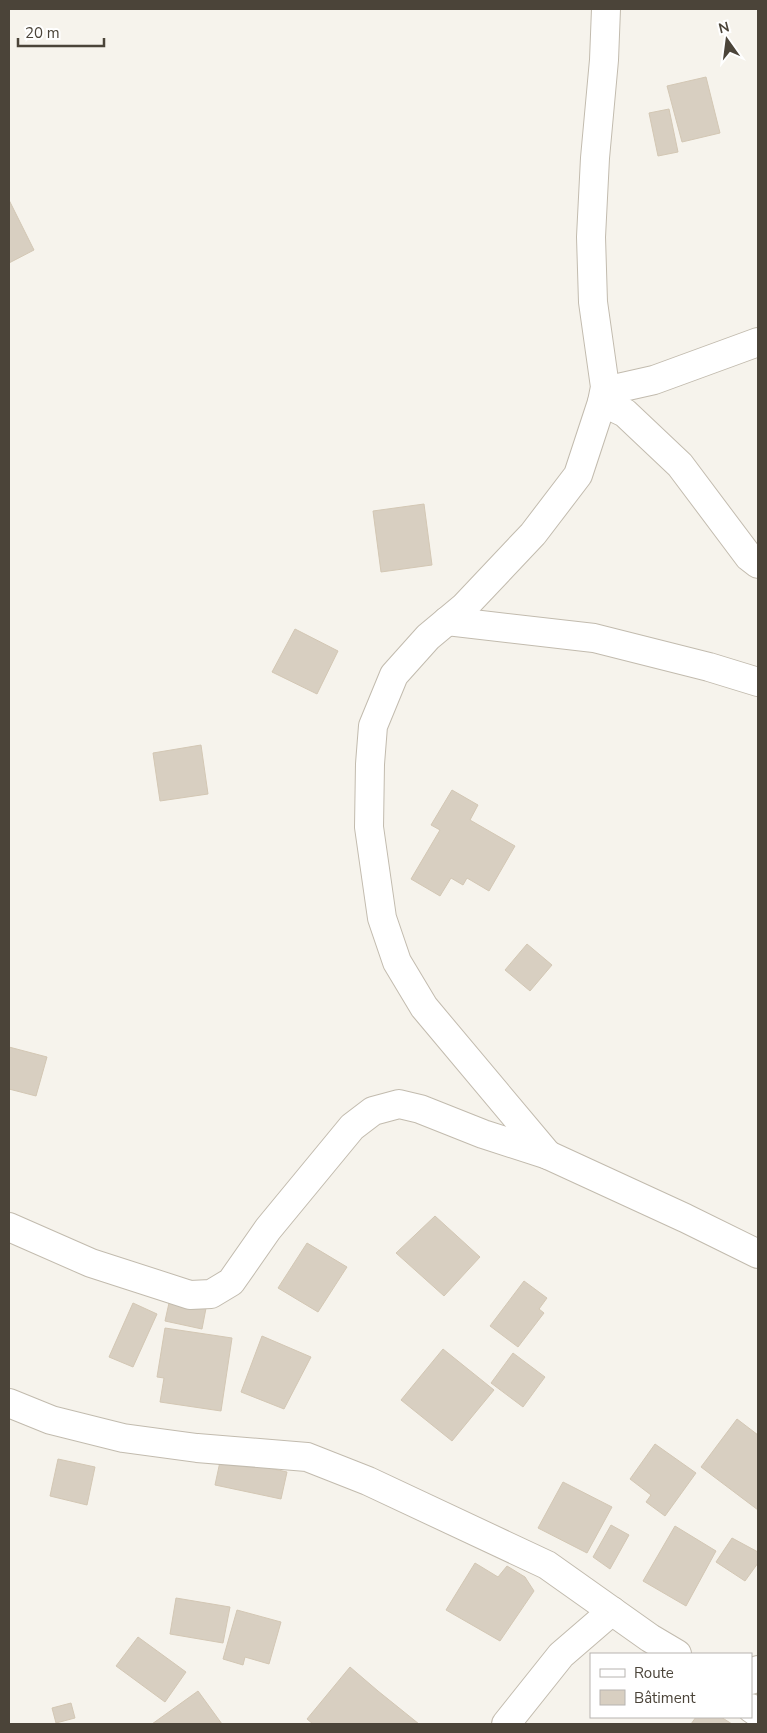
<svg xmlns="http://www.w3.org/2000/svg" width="767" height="1733" font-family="'Nunito Sans',sans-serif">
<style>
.building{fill:#d8cfc1;stroke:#d3c7b4}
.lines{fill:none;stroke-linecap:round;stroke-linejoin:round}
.minor-casing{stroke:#c2bbae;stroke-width:30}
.minor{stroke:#fff;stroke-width:28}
</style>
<rect width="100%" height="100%" fill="#f6f3ec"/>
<!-- building -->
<g class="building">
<path d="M 706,77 L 720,133 L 682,142 L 667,86 Z"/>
<path d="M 669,109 L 678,152 L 658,156 L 649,113 Z"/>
<path d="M 9,200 L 34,250 L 9,263 Z"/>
<path d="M 424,504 L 432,565 L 381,572 L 373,511 Z"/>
<path d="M 295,629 L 338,651 L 317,694 L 272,672 Z"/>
<path d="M 201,745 L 208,794 L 160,801 L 153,753 Z"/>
<path d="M 452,790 L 478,805 L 470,820 L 515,846 L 489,891 L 467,878 L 463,885 L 451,878 L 440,896 L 411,879 L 440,830 L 431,825 Z"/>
<path d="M 527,944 L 552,965 L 530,991 L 505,970 Z"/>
<path d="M 9,1047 L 47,1057 L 36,1096 L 9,1089 Z"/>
<path d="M 435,1216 L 480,1257 L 444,1296 L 396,1253 Z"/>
<path d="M 307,1243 L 347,1267 L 318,1312 L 278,1288 Z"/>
<path d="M 524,1281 L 547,1298 L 539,1309 L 544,1313 L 518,1347 L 490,1326 Z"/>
<path d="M 171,1294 L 207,1303 L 202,1329 L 165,1321 Z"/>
<path d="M 133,1303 L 157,1314 L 133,1367 L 109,1357 Z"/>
<path d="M 165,1328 L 232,1338 L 221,1411 L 160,1402 L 164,1378 L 157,1377 Z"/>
<path d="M 262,1336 L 311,1357 L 284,1409 L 241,1392 Z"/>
<path d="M 443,1349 L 494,1390 L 452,1441 L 401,1400 Z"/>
<path d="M 513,1353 L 545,1377 L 523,1407 L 491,1383 Z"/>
<path d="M 737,1419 L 758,1435 L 758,1510 L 701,1467 Z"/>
<path d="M 655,1444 L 696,1473 L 665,1516 L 646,1502 L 651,1495 L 630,1479 Z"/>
<path d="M 221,1457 L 287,1472 L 281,1499 L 215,1485 Z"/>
<path d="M 58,1459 L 95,1467 L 87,1505 L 50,1496 Z"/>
<path d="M 563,1482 L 612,1507 L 587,1553 L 538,1528 Z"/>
<path d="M 611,1525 L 629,1535 L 610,1569 L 593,1557 Z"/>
<path d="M 675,1526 L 716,1551 L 686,1606 L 643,1581 Z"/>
<path d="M 732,1538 L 758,1552 L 758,1563 L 745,1581 L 716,1562 Z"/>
<path d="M 475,1563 L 498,1577 L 507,1566 L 525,1577 L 534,1591 L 500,1641 L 446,1610 Z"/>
<path d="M 176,1598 L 230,1607 L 223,1643 L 170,1634 Z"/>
<path d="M 237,1610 L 281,1622 L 269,1664 L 245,1657 L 243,1665 L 223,1659 Z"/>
<path d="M 138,1637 L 186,1672 L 165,1702 L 116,1666 Z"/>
<path d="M 350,1667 L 378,1691 L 419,1724 L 313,1724 L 307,1719 Z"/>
<path d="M 198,1691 L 222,1724 L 152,1724 Z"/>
<path d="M 71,1703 L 75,1718 L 56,1723 L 52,1708 Z"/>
<path d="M 696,1717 L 721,1717 L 732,1724 L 691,1724 Z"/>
</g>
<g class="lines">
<!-- minor casing -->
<g class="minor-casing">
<g id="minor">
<path d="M 605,387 L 614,389 L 654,380 L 758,342"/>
<path d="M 602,402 L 625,413 L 680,465 L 749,557 L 758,564"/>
<path d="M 447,621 L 594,638 L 709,667 L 758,682"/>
<path d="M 548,1155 L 424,1007 L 397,962 L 382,918 L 369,827 L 370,764 L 373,726 L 394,675 L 428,637 L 464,607 L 533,534 L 578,475 L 602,402 L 605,387 L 593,302 L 591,237 L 595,158 L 604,60 L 606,9"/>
<path d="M 9,1227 L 91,1263 L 190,1295 L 211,1294 L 231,1282 L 268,1229 L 352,1127 L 373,1111 L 399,1104 L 420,1109 L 483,1134 L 548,1155 L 685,1218 L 758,1254"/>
<path d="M 9,1403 L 51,1420 L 123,1438 L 197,1448 L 307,1457 L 368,1481 L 547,1565 L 650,1638 L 677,1654"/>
<path d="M 751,1680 L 758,1670"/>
<path d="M 751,1708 L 758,1713"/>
<path d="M 506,1724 L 561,1655 L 612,1611"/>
</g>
</g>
<!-- minor -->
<use href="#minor" class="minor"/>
</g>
<!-- border -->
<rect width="767" height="1733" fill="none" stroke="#4b4439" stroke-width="20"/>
<!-- legend -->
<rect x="590" y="1653" width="162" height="65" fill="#ffffff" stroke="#b7b4b0"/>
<rect x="600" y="1669" width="25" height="8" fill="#ffffff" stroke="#b7b4b0"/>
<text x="634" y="1678" font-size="15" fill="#4b4439">Route</text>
<rect x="600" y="1690" width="25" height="15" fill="#d8cfc1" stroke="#b7b4b0"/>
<text x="634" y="1703" font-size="15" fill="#4b4439">Bâtiment</text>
<!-- north arrow -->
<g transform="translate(727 40) rotate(346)" stroke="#ffffff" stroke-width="4" paint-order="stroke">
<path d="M0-4L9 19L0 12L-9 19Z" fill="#4b4439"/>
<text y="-8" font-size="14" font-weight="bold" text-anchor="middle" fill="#4b4439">N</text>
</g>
<!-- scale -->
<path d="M18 38v8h86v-8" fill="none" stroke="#4b4439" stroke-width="2.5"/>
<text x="25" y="38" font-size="15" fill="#4b4439" stroke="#ffffff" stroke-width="4" paint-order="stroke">20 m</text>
</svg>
